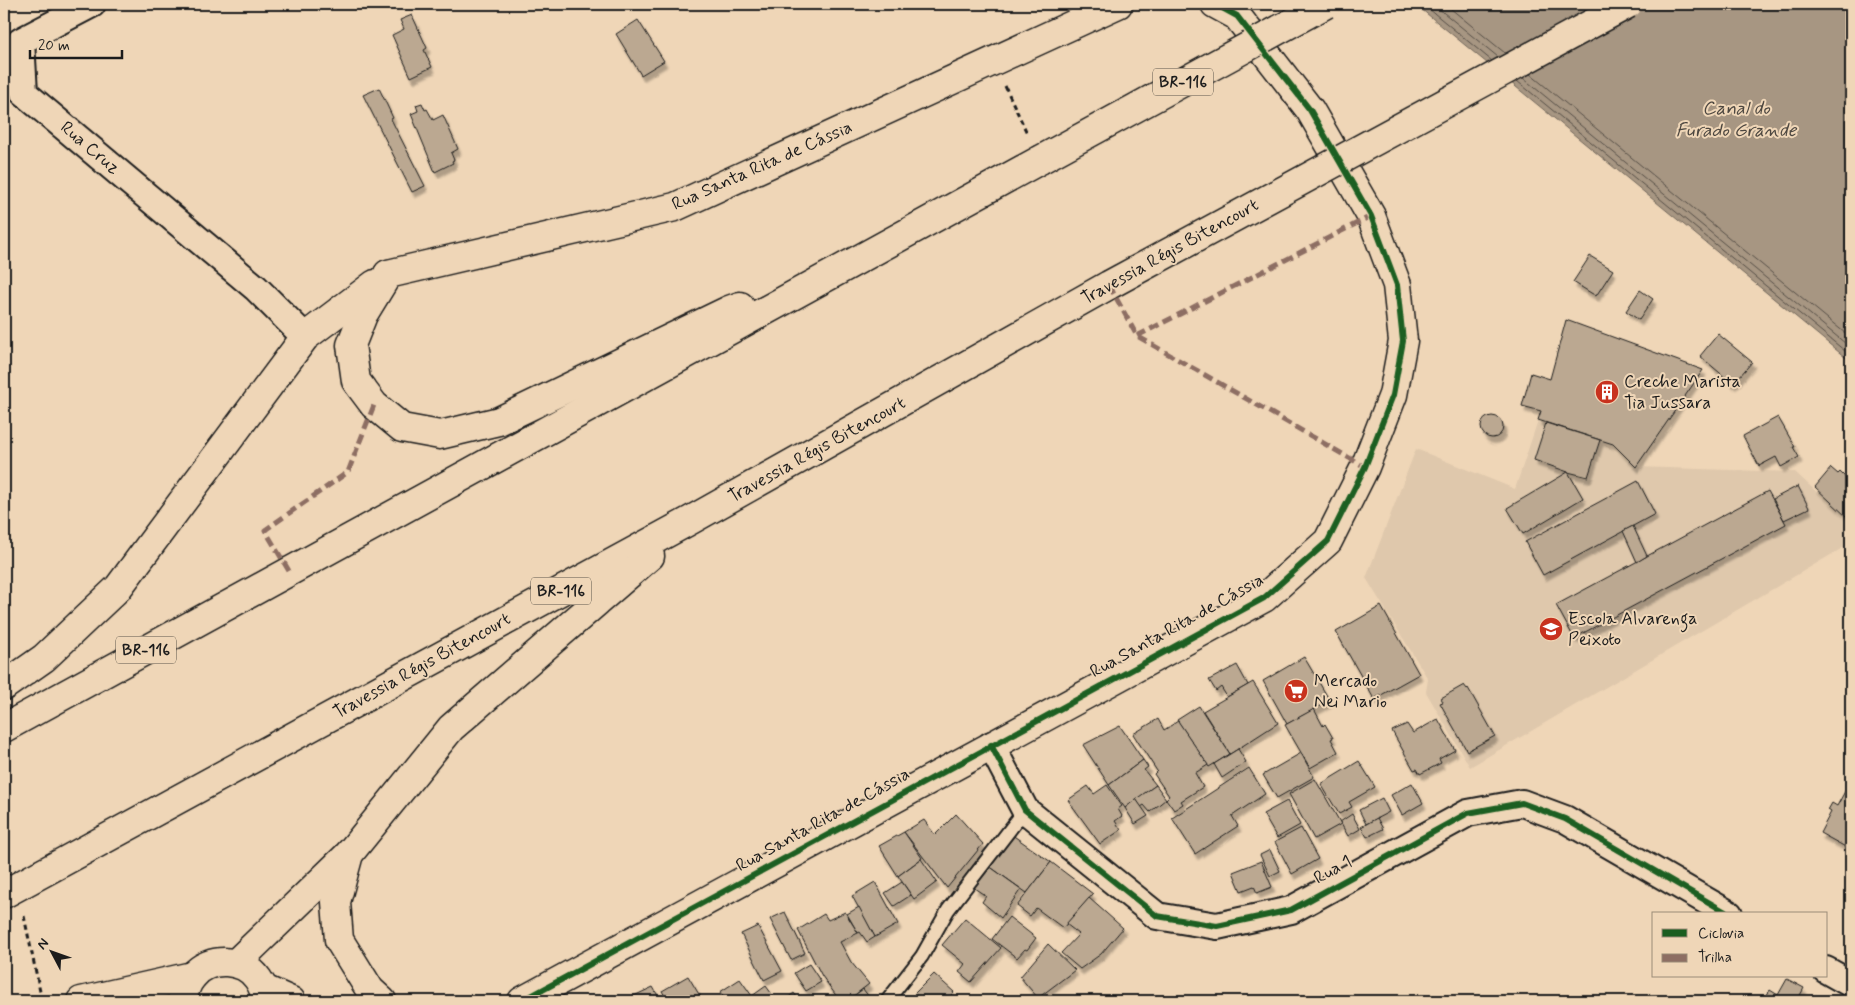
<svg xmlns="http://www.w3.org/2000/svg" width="1855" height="1005" font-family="Mynerve,sans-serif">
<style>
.built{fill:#dfc8ac}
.water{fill:#a79682;stroke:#6f6559}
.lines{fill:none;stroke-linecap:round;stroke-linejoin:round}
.shore{stroke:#544d45;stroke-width:1}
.building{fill:#bba891;stroke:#1c1c1c;filter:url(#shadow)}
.lane-casing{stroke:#1c1c1c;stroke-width:16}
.street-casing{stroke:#1c1c1c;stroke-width:30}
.secondary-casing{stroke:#1c1c1c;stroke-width:31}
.highway-casing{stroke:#1c1c1c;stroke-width:31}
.path{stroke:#1c1c1c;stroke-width:3;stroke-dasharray:5 4;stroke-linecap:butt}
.lane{stroke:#efd6b7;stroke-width:12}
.street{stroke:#efd6b7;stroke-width:26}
.secondary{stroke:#efd6b7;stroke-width:28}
.highway{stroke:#efd6b7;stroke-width:28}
.highway-bridge-casing{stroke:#1c1c1c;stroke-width:31;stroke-linecap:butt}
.highway-bridge{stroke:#efd6b7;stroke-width:28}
.quiet{stroke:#8d6e63;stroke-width:5;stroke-dasharray:10 5;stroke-linecap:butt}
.cycleway-casing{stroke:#efd6b7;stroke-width:9}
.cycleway{stroke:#1b5e20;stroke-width:6}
.labels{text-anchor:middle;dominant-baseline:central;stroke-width:4;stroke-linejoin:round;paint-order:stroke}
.shield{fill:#efd6b7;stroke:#5b544a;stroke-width:1}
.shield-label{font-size:16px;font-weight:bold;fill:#1c1c1c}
.street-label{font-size:18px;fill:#1c1c1c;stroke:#efd6b7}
.poi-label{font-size:18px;fill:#1c1c1c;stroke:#efd6b7;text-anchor:start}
.water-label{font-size:19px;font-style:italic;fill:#4d4740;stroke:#efd6b7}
</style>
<defs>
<filter id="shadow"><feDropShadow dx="3" dy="5.5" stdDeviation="1" flood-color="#0004"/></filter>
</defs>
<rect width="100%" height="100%" fill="#efd6b7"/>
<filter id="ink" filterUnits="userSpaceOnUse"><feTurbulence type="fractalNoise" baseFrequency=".02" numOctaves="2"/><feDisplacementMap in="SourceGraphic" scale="10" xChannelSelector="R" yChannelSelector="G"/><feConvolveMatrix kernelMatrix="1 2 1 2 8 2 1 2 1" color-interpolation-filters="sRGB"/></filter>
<g filter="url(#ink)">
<!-- built -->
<path class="built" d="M 1538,420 L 1600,440 L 1636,467 L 1795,472 L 1851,524 L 1851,543 L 1470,767 L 1426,692 L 1428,679 L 1366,578 L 1416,449 L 1515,489 Z"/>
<!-- water -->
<path class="water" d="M 1415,4 L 1851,4 L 1851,362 Z"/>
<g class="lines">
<!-- shore -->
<g class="shore">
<path d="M 1423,4 L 1492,61"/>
<path d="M 1433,4 L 1498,57"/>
<path d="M 1445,4 L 1505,53"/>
<path d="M 1530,74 L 1851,338"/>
<path d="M 1523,78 L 1851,348"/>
<path d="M 1517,81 L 1851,356"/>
</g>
</g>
<!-- building -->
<g class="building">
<path d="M 412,15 L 427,48 L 424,50 L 432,67 L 411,77 L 392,35 L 404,29 L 400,20 Z"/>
<path d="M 638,20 L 664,61 L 641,75 L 616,34 Z"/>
<path d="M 379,88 L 393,118 L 391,119 L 425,186 L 412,192 L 363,95 Z"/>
<path d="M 422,103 L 425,110 L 427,109 L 433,120 L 443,115 L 458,149 L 451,153 L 454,160 L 452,161 L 453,163 L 435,172 L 411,114 L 418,111 L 416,105 Z"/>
<path d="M 1590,256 L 1613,270 L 1596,296 L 1573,282 Z"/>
<path d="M 1640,290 L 1653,299 L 1639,320 L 1626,311 Z"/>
<path d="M 1566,320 L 1703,370 L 1636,467 L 1613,444 L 1538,420 L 1541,411 L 1522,406 L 1531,373 L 1550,379 Z"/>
<path d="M 1718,334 L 1752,362 L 1733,384 L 1700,356 Z"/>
<circle cx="1492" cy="427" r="11"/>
<path d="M 1778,417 L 1795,447 L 1793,447 L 1799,457 L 1781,467 L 1776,457 L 1759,466 L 1743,436 Z"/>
<path d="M 1546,423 L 1600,440 L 1588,477 L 1568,472 L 1534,460 Z"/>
<path d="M 1831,468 L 1838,474 L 1840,472 L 1846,478 L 1851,472 L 1851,512 L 1847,517 L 1815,487 Z"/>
<path d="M 1568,472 L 1583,498 L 1523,534 L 1507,508 Z"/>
<path d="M 1638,481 L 1655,514 L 1543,575 L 1525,542 Z"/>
<path d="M 1798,486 L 1809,508 L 1784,520 L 1773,499 Z"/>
<path d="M 1768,491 L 1786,524 L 1574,638 L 1556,605 Z"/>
<path d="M 1633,526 L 1647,556 L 1637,562 L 1623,531 Z"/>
<path d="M 1381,606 L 1419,674 L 1374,699 L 1336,632 Z"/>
<path d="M 1304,657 L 1330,701 L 1287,724 L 1263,681 Z"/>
<path d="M 1237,665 L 1248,685 L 1227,697 L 1221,687 L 1216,691 L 1209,680 Z"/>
<path d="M 1253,682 L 1278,723 L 1230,754 L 1203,711 Z"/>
<path d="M 1464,685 L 1467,689 L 1468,688 L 1495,736 L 1467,751 L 1440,703 L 1443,702 L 1441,698 Z"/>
<path d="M 1199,706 L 1230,754 L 1209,767 L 1177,720 Z"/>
<path d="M 1314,709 L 1323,726 L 1325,724 L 1333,738 L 1331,739 L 1338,752 L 1310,768 L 1285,725 Z"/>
<path d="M 1158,719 L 1164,730 L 1178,721 L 1208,765 L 1195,773 L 1203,787 L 1181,801 L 1183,804 L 1174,810 L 1166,799 L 1169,796 L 1154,774 L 1157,771 L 1133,734 Z"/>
<path d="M 1438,719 L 1455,750 L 1439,759 L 1441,763 L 1420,774 L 1417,769 L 1414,770 L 1392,731 L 1407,724 L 1413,733 Z"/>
<path d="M 1120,726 L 1143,760 L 1109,785 L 1083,745 Z"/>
<path d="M 1238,749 L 1246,762 L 1222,778 L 1214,764 Z"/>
<path d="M 1301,753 L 1314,777 L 1277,798 L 1263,775 Z"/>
<path d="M 1143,760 L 1148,767 L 1144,770 L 1156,785 L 1125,808 L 1109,785 Z"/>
<path d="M 1359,761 L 1375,787 L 1349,802 L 1352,807 L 1339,814 L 1321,784 Z"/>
<path d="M 1249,768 L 1265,794 L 1232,816 L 1238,826 L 1195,854 L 1172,818 Z"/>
<path d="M 1315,779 L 1341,824 L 1314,839 L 1289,794 Z"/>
<path d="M 1850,782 L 1851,782 L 1851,850 L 1820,833 L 1831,812 L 1828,810 L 1832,803 L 1837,806 Z"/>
<path d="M 1412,783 L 1423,803 L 1402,815 L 1391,795 Z"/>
<path d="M 1107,785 L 1122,806 L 1118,809 L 1122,816 L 1115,821 L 1121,830 L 1100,844 L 1068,800 L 1088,786 L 1094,794 Z"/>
<path d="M 1156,785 L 1166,799 L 1150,812 L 1144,805 L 1141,807 L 1136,799 Z"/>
<path d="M 1382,798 L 1389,812 L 1366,824 L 1359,810 Z"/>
<path d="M 1136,799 L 1148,816 L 1135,824 L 1125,808 Z"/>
<path d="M 1287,801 L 1300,825 L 1277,838 L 1263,814 Z"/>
<path d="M 956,814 L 983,844 L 947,888 L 904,832 L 924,820 L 935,835 Z"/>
<path d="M 1352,814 L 1360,829 L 1348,836 L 1340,822 Z"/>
<path d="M 1377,818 L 1383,829 L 1367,837 L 1361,827 Z"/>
<path d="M 1301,828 L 1318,859 L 1292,874 L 1275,842 Z"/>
<path d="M 904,832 L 922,858 L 898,876 L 879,846 Z"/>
<path d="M 1008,832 L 1051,862 L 1027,893 L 989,866 Z"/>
<path d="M 1270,850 L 1280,871 L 1270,876 L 1260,855 Z"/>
<path d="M 921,859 L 937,882 L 914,899 L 898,876 Z"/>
<path d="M 1261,861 L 1272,887 L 1257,893 L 1254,886 L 1241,891 L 1233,872 Z"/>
<path d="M 1051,862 L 1093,894 L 1063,928 L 1036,908 L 1030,916 L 1017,906 Z"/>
<path d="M 989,866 L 1021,889 L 1001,918 L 982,902 L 986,896 L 974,888 Z"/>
<path d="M 875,882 L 898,924 L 875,937 L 852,896 Z"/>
<path d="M 902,882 L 911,895 L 894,906 L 885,893 Z"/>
<path d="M 1089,898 L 1123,928 L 1101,954 L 1080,969 L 1061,953 L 1079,934 L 1066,924 Z"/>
<path d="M 859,907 L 875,937 L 867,942 L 860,932 L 858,933 L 847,914 Z"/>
<path d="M 785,912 L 805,953 L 791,960 L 770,919 Z"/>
<path d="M 845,912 L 858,933 L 840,942 L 851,962 L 869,984 L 847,1001 L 840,1001 L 822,976 L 798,930 L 824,914 L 828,920 Z"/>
<path d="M 1009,917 L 1036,938 L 1027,950 L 1025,949 L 1017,958 L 992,939 Z"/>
<path d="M 965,918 L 1001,948 L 971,982 L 959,972 L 965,964 L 942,945 Z"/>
<path d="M 758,926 L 782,971 L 764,980 L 741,934 Z"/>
<path d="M 1048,944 L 1075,970 L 1038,998 L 1020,977 Z"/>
<path d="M 809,964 L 821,982 L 806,991 L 794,973 Z"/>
<path d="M 934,974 L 954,992 L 945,1001 L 922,1001 L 914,994 Z"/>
<path d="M 688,976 L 703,1001 L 668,1001 L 662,991 Z"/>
<path d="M 740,979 L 752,996 L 766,986 L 777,1001 L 726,1001 L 720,992 Z"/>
<path d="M 1787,979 L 1804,988 L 1797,1001 L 1763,1001 L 1770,990 L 1778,995 Z"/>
<path d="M 653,987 L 661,1001 L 623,1001 Z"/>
<path d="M 863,989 L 872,1001 L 847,1001 Z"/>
<path d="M 794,993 L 800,1001 L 787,1001 L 786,999 Z"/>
<path d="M 1815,995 L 1825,1001 L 1812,1001 Z"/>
</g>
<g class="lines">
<!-- lane casing -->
<g class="lane-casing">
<path id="lane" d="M 887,1001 L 922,956 L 948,910 L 1025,810"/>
</g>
<!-- street casing -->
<g class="street-casing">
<g id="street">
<path d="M 92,4 L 21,41 L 24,93 L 256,288 L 305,337"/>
<path d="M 991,745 L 1025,810 L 1157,916 L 1217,926 L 1291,910 L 1468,813 L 1522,803 L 1565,819 L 1729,914"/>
<path d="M 1826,970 L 1851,984"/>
</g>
</g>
<!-- secondary casing -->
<g class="secondary-casing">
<g id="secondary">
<path d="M 388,274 L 675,207 L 1118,4"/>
<path d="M 236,963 L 349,854"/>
<path d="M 264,989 L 291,1001"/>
<path d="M 81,1001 L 192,976"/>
<path d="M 182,1001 C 184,992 186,983 193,976 C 209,956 244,958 258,979 C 263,986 265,993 266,1001"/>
<path d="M 522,1001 L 1264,598 L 1328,541 L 1365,467 L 1393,395 L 1403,341 L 1397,285 L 1371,216 L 1310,110 L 1237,16 L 1215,4"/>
</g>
</g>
<!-- highway casing -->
<g class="highway-casing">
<g id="highway">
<path d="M 388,274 L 363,315 L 351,345 L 356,381 L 374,405 L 402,428 L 440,435 L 499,421 L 729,310 L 740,306"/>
<path d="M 4,686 L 44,658 L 118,588 L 305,337 L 375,284"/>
<path d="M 4,728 L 1040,160"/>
<path d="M 4,894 L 691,520 L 1109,285"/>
<path d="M 382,1001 L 370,990 L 339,940 L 336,902 L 349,854 L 451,728 L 650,556"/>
</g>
</g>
<!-- path -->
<g class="path">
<path d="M 1005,86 L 1027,133"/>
<path d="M 24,916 L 42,1001"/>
</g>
<!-- lane -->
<use href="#lane" class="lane"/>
<!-- street -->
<use href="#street" class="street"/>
<!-- secondary -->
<use href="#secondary" class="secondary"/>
<!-- highway -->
<use href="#highway" class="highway"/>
<!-- highway-bridge casing -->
<g class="highway-bridge-casing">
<g id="highway-bridge">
<path d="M 1040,160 L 1326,4"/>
<path d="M 1109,285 L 1628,4"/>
</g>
</g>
<!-- highway-bridge -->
<use href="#highway-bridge" class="highway-bridge"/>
<!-- quiet -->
<g class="quiet">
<path d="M 4,20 L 11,4"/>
<path d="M 1109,285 L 1137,336 L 1365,467"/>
<path d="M 1137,336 L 1371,216"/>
<path d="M 289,571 L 265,530 L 348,472 L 374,405"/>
</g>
<!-- cycleway casing -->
<g class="cycleway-casing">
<g id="cycleway">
<path d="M 991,745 L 1025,810 L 1157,916 L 1217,926 L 1291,910 L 1468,813 L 1522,803 L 1565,819 L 1729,914"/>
<path d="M 522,1001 L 1264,598 L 1328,541 L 1365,467 L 1393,395 L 1403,341 L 1397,285 L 1371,216 L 1310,110 L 1237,16 L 1215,4"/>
</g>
</g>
<!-- cycleway -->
<use href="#cycleway" class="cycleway"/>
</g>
</g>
<!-- icons -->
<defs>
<g id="building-disc" transform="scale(1.25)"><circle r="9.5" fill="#c8321e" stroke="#efd6b7"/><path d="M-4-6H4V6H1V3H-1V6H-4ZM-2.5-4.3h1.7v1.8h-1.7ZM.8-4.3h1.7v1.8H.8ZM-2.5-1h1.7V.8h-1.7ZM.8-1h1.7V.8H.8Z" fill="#fff"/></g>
<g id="school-disc" transform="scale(1.25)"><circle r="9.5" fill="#c8321e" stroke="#efd6b7"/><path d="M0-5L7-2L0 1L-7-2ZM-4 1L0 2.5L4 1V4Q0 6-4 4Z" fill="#fff"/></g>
<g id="supermarket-disc" transform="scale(1.25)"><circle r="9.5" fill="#c8321e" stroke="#efd6b7"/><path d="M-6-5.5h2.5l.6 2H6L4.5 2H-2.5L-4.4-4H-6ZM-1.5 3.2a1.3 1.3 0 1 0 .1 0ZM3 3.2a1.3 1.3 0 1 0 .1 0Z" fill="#fff"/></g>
</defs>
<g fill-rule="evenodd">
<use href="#building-disc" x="1607" y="392"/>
<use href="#school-disc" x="1551" y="629"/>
<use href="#supermarket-disc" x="1296" y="691"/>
</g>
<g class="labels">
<!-- shield labels -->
<g class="shield">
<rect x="1153" y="68.5" width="60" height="27" rx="4"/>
<rect x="531" y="577.5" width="60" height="27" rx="4"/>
<rect x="116" y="636.5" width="60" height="27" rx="4"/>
</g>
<g class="shield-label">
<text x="1183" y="82">BR-116</text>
<text x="561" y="591">BR-116</text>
<text x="146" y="650">BR-116</text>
</g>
<!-- street labels -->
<g class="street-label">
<text transform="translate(90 148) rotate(40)">Rua Cruz</text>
<text transform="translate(762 166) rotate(-24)">Rua Santa Rita de Cássia</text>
<text transform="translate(1170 252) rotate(-29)">Travessia Régis Bitencourt</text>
<text transform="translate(817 450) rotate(-29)">Travessia Régis Bitencourt</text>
<text transform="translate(1177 626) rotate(-29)">Rua Santa Rita de Cássia</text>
<text transform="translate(422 666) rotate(-29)">Travessia Régis Bitencourt</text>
<text transform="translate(823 820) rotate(-29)">Rua Santa Rita de Cássia</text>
<text transform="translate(1333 870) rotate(-29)">Rua 1</text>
</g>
<!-- poi labels -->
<g class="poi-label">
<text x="1624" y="382">Creche Marista<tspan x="1624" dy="21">Tia Jussara</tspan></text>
<text x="1568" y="619">Escola Alvarenga<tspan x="1568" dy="21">Peixoto</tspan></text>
<text x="1314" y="681">Mercado<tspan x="1314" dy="21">Nei Mario</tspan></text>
</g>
<!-- water labels -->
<g class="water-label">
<text x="1736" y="108">Canal do<tspan x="1736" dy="22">Furado Grande</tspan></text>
</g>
</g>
<!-- margin -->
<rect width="1855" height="1005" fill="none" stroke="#efd6b7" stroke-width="20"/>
<rect x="10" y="10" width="1835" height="985" fill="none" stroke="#1c1c1c" stroke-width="2" filter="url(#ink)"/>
<!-- legend -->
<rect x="1652" y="912" width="175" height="65" fill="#efd6b7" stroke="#9b8c79"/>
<rect x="1662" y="929" width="25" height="8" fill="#1b5e20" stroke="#9b8c79"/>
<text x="1698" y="938" font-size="15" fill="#1c1c1c">Ciclovia</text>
<rect x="1662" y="954" width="25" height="8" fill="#8d6e63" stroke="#9b8c79"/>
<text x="1698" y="962" font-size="15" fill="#1c1c1c">Trilha</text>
<!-- north arrow -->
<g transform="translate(52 952) rotate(311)" stroke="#efd6b7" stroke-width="4" paint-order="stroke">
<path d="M0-4L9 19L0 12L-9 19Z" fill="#1c1c1c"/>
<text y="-8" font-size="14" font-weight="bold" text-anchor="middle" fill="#1c1c1c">N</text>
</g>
<!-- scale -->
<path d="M30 50v8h92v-8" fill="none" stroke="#1c1c1c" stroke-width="2.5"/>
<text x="38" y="50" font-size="15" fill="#1c1c1c" stroke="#efd6b7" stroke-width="4" paint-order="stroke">20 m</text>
</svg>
